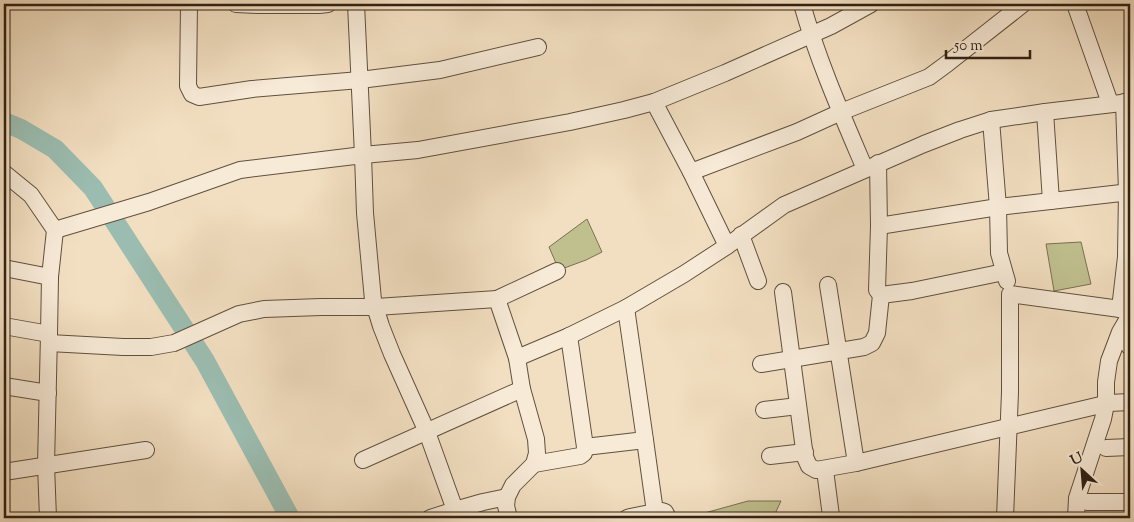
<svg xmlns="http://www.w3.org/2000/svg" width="1134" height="522" font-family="'Sorts Mill Goudy',serif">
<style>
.green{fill:#c0c08f;stroke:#787052}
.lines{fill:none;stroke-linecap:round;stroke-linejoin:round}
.river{stroke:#9bbdb1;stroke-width:20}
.minor-casing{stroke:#60503f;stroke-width:18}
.minor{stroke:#f7ead7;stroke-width:16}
</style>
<rect width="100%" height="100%" fill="#f2dfc1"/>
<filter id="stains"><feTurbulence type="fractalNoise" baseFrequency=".004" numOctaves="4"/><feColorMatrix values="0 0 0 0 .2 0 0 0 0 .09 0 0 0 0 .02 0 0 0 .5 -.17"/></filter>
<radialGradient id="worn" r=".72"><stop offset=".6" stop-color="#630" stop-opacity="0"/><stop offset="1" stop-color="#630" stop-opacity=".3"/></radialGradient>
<!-- green -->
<g class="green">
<path d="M 587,219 L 602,252 L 586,260 L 559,270 L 549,247 Z"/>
<path d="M 1081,242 L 1091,284 L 1054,291 L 1046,244 Z"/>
<path d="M 748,501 L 781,501 L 773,518 L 702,518 L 701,514 Z"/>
</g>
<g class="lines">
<!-- river -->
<path class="river" d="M 4,122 L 21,129 L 55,149 L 93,188 L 205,361 L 290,518"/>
<!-- minor casing -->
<g class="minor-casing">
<g id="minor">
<path d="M 189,4 L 188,86 L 192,94 L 199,97 L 252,89 L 360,80 L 440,70 L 538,47"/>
<path d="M 236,4 L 257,5 L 319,5 L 328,4"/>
<path d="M 356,4 L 363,155 L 418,150 L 570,122 L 624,110 L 654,102 L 725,73 L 831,26 L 871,4"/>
<path d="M 802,4 C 818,61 842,115 865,169"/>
<path d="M 1075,4 L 1110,103"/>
<path d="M 654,102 L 691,172 L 727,246"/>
<path d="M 1045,112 L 1051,201"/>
<path d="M 991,120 L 998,207 L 999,253 L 1007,281"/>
<path d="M 878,163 L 879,226 L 877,290 L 881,295 L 912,291 L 1004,272"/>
<path d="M 691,172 L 797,132 L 841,112 L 929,77 L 948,63 L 1023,4"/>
<path d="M 4,173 L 31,195 L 55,230 L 50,277 L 49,334 L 46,465 L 48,518"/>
<path d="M 879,226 L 998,207 L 1130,192"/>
<path d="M 55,230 L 149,202 L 240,170 L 363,155 L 365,213 L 373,300 L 381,326 L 392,354 L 427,432 L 455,510 L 483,502 L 507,497"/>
<path d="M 741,235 L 758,281"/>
<path d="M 4,268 L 50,277"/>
<path d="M 557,271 L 497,299 L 517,358 L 569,336 L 626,308 L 684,274 L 727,246 L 784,205 L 924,144 L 960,130 L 991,120 L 1045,112 L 1130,102"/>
<path d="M 828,285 L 856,463"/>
<path d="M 783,292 L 805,457 L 809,466 L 816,470 L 856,463 L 1109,403 L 1130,402"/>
<path d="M 1120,309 L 1126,257 L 1127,192 L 1124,102"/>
<path d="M 4,326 L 49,334"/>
<path d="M 49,343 L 123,347 L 151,347 L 174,343 L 239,314 L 264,309 L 321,307 L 376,307 L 497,299"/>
<path d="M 1129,346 L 1130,346"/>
<path d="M 761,364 L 864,347 L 872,343 L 877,333 L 881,295"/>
<path d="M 4,386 L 48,393"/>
<path d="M 764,410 L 798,406"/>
<path d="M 585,447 L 645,440 L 626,308"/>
<path d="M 1106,448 L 1130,447"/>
<path d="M 770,456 L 805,452"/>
<path d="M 363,460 L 522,389"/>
<path d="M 534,464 L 580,456 L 584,453 L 585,447 L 569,336"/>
<path d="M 825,470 L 831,516"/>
<path d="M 4,472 L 146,450"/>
<path d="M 1087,502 L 1130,502"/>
<path d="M 655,512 L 662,511 L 665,512 L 668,518"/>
<path d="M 430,518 L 455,510"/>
<path d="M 509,518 L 506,506 L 507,497 L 513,485 L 534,464 L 537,453 L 536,439 L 522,389 L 517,358"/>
<path d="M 627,518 L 630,517 L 655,512 L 645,440"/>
<path d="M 1005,518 L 1010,392 L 1010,294 L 1120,309 L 1130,313"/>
<path d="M 1076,518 L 1077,498 L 1103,419 L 1106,404 L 1106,382 L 1109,361 L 1120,332 L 1130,315"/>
</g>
</g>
<!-- minor -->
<use href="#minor" class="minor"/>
</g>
<!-- margin -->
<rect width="1134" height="522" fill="none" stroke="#f2dfc1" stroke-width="20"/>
<rect x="5" y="5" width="1124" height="512" fill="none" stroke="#302114" stroke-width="2.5"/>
<rect x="10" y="10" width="1114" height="502" fill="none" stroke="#302114"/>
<!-- north arrow -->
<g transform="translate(1082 470) rotate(334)" stroke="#f7ead7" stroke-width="4" paint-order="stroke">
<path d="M0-4L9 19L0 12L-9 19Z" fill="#302114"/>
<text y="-8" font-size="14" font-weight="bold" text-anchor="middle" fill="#302114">U</text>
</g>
<!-- scale -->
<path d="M946 50v8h84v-8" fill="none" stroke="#302114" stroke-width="2.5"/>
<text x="954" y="50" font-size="15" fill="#302114" stroke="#f7ead7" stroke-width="4" paint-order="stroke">50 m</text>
<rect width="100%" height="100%" filter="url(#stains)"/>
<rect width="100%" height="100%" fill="url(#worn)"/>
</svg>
